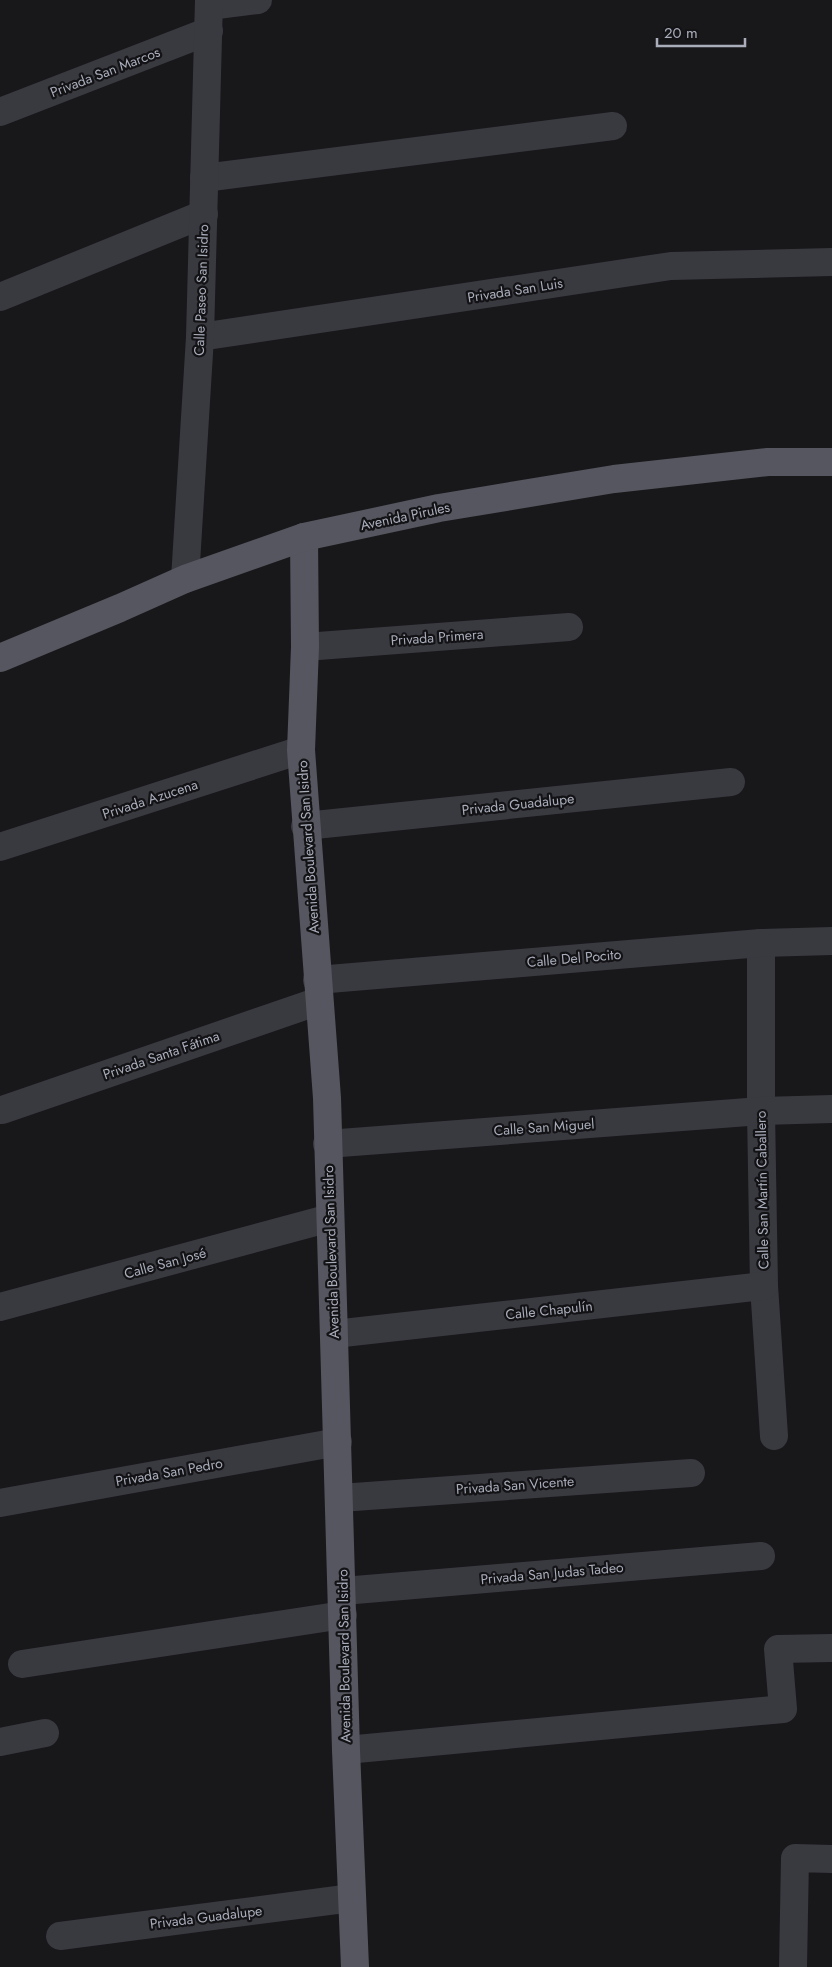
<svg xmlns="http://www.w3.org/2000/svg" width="832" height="1967" font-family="Jost,sans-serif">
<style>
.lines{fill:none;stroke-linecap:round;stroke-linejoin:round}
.minor{stroke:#393940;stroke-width:28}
.major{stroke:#55565f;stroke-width:28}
.labels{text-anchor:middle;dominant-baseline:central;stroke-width:4.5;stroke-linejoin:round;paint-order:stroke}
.street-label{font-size:14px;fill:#aaaebb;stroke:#131316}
</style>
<rect width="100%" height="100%" fill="#18181b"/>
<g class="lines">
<!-- minor -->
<g class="minor">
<path d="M 209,6 L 258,0"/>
<path d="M 0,112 L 209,31"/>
<path d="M 204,178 L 613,126"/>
<path d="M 0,297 L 204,214"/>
<path d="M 200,337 L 671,266 L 832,262"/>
<path d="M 185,579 L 200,337 L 209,0"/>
<path d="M 305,647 L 569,627"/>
<path d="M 305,826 L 731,782"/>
<path d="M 0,847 L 301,750"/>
<path d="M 761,943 L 761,1111 L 764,1286 L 774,1436"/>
<path d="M 317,980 L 761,943 L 832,941"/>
<path d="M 2,1110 L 319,1001"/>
<path d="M 327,1144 L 761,1111 L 832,1109"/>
<path d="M 0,1307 L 330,1218"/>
<path d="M 334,1334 L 764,1286"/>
<path d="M 340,1498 L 691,1473"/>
<path d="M 0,1503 L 338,1442"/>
<path d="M 343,1591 L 761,1556"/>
<path d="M 22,1664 L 343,1615"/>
<path d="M 0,1742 L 45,1733"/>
<path d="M 346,1750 L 783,1709 L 778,1649 L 832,1648"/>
<path d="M 60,1936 L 352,1898"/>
<path d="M 793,1967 L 795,1858 L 832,1859"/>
</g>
<!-- major -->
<g class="major">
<path d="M 304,537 L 305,647 L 301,750 L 327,1098 L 346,1750 L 355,1967"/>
<path d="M 0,658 L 120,608 L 185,579 L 304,537 L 439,508 L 614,479 L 768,462 L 832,462"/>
</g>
</g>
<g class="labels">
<!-- street labels -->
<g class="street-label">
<text transform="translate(105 72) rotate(-21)">Privada San Marcos</text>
<text transform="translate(201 290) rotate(-88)">Calle Paseo San Isidro</text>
<text transform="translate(515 290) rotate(-9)">Privada San Luis</text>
<text transform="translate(405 516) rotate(-12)">Avenida Pirules</text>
<text transform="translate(437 637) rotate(-4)">Privada Primera</text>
<text transform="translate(150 799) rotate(-18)">Privada Azucena</text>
<text transform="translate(518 804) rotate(-6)">Privada Guadalupe</text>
<text transform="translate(308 847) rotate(-94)">Avenida Boulevard San Isidro</text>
<text transform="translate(574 958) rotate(-5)">Calle Del Pocito</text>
<text transform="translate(161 1055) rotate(-19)">Privada Santa Fátima</text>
<text transform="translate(544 1127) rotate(-4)">Calle San Miguel</text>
<text transform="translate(762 1190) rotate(-91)">Calle San Martín Caballero</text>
<text transform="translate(331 1252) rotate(-92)">Avenida Boulevard San Isidro</text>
<text transform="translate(165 1263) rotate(-15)">Calle San José</text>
<text transform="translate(549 1310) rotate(-6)">Calle Chapulín</text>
<text transform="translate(169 1472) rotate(-10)">Privada San Pedro</text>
<text transform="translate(515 1485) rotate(-4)">Privada San Vicente</text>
<text transform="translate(552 1573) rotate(-5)">Privada San Judas Tadeo</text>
<text transform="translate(344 1656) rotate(-91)">Avenida Boulevard San Isidro</text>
<text transform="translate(206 1917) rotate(-7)">Privada Guadalupe</text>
</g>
</g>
<!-- scale -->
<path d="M657 38v8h88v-8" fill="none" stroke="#aaaebb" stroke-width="2.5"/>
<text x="664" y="38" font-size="15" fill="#aaaebb" stroke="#131316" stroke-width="4" paint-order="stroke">20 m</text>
</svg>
